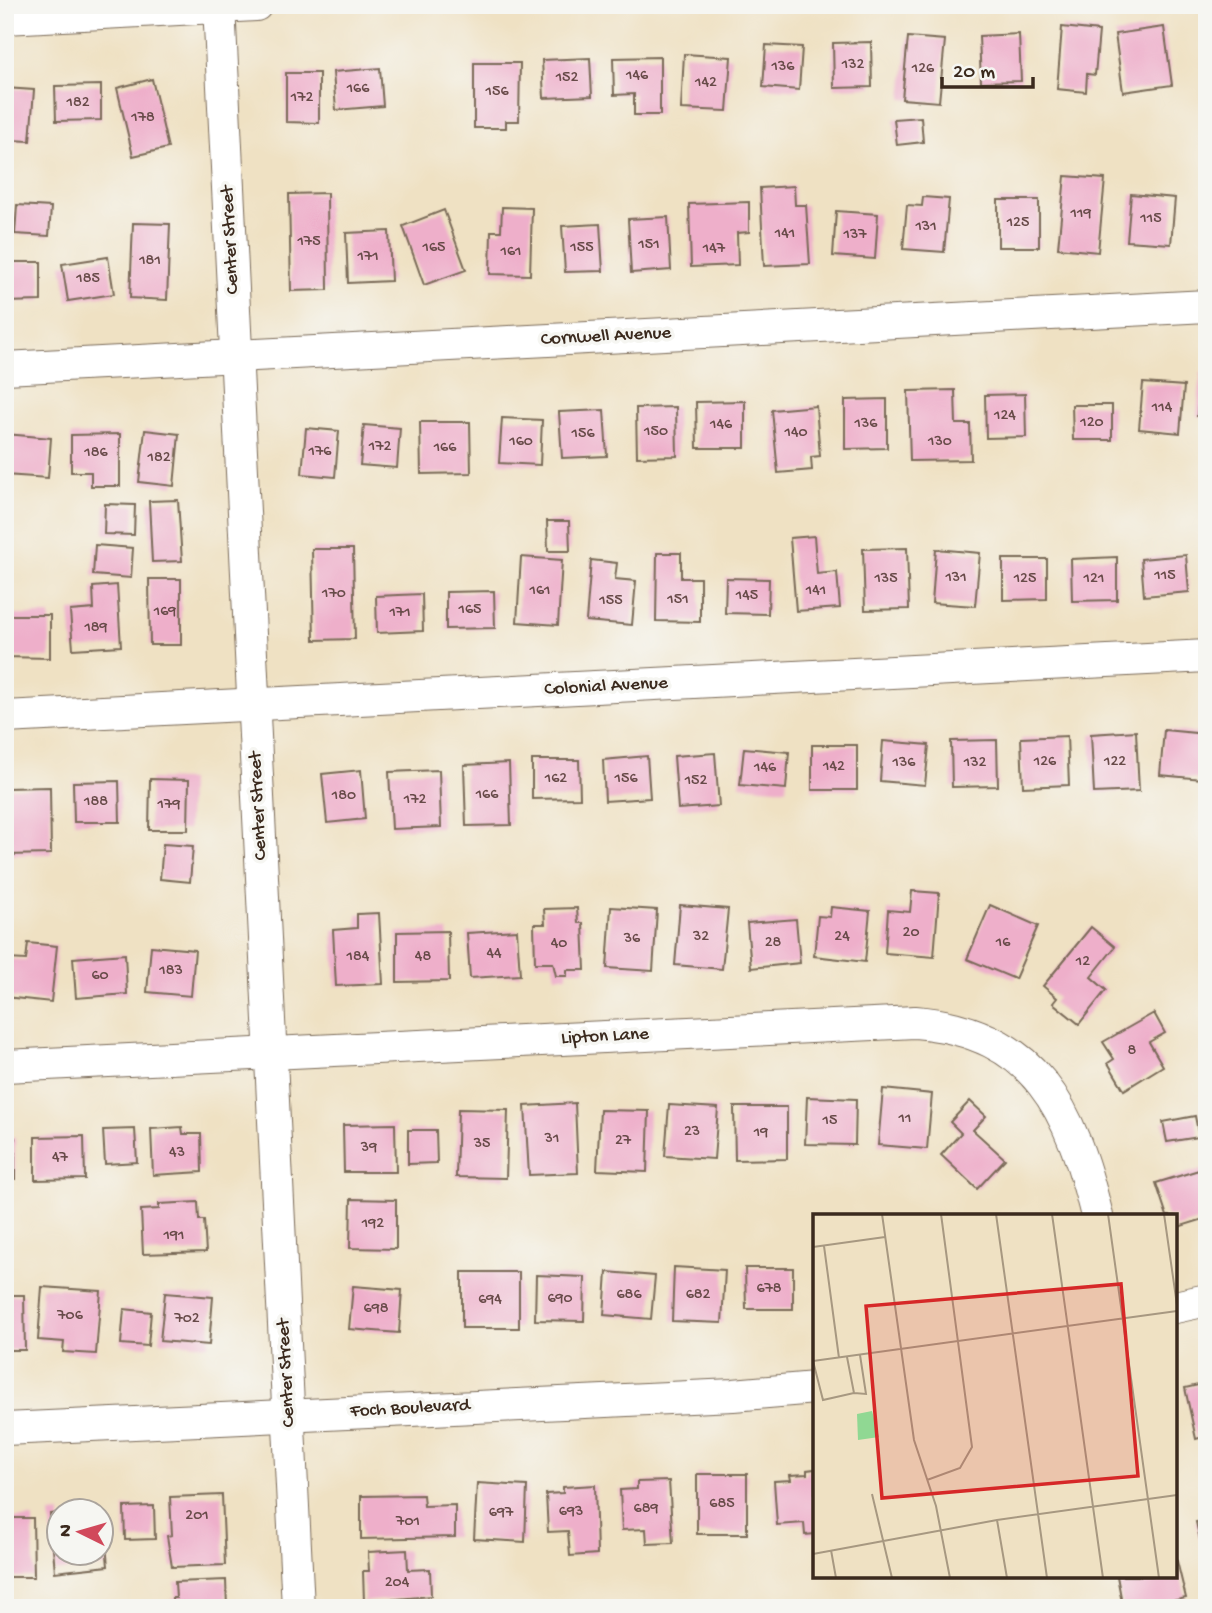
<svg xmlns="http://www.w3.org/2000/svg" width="1212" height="1613" font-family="'Gochi Hand',sans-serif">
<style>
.building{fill:#eeafca}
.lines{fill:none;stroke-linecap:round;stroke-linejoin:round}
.minor-casing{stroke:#7a6a58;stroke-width:34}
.minor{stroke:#fff;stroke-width:32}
.labels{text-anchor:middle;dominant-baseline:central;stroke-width:7;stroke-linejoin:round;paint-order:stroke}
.number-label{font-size:16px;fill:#684b49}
.street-label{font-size:19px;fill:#3b2a1e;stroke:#f6f6f2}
.inset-road{fill:none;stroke:#a79881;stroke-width:2}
.view{fill:#d62828;fill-opacity:0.15;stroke:#d62828;stroke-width:3.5}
.inset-edge{fill:none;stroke:#3b2a1e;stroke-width:3.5}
</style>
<rect width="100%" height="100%" fill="#f6f6f2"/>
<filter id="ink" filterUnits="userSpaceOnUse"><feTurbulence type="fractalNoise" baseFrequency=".0143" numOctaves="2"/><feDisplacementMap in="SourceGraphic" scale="14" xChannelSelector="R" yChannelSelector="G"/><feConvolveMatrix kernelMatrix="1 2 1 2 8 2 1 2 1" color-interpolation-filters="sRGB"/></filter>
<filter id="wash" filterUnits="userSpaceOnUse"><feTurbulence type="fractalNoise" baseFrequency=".00686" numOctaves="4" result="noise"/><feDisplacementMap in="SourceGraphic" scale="28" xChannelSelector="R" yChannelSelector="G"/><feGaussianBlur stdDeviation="1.57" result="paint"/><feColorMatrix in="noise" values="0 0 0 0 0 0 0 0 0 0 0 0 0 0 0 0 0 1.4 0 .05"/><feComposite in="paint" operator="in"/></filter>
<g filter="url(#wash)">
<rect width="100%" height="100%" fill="#efe1c3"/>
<g id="blocks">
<!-- building -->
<g class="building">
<path d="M 1062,27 L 1099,31 L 1095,75 L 1087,74 L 1086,92 L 1057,89 Z"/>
<path d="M 1164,27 L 1172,85 L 1123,92 L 1115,34 Z"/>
<path d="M 1019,34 L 1021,81 L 981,82 L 979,36 Z"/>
<path d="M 908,37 L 945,40 L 939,102 L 902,99 Z"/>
<path d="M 871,42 L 872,87 L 834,88 L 833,43 Z"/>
<path d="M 766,45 L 802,47 L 799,90 L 763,87 Z"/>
<path d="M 684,54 L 731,57 L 727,111 L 681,109 Z"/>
<path d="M 660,57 L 660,115 L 634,115 L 634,94 L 614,95 L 613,58 Z"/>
<path d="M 590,58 L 592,96 L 544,98 L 542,60 Z"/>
<path d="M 474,63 L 520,63 L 519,121 L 506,121 L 506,128 L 474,128 Z"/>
<path d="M 380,68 L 383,106 L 336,110 L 333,72 Z"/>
<path d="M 286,73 L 319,73 L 319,123 L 286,122 Z"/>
<path d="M 152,79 L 168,148 L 133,156 L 117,88 Z"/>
<path d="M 101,85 L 101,120 L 56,121 L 55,86 Z"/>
<path d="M 5,88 L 34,90 L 30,141 L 9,140 L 10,128 L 5,127 Z"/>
<path d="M 921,117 L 923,142 L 897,145 L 894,119 Z"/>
<path d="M 1065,176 L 1105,179 L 1098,252 L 1058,248 Z"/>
<path d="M 794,186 L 795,205 L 806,205 L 810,264 L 764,266 L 760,188 Z"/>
<path d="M 327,193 L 328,290 L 291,291 L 289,194 Z"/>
<path d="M 1131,194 L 1175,198 L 1171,244 L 1127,241 Z"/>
<path d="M 923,197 L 949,199 L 944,252 L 903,249 L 907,205 L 922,206 Z"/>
<rect x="998" y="200" width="41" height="47"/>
<path d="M 749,202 L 749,232 L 737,233 L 738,265 L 691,267 L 689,204 Z"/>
<path d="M 17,205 L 51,207 L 49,236 L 15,234 Z"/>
<path d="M 502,207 L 532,208 L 530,275 L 490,274 L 491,231 L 501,231 Z"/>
<path d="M 444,210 L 466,270 L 424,285 L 403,226 Z"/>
<path d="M 836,211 L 878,214 L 875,259 L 833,256 Z"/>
<path d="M 668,217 L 671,270 L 631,273 L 628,219 Z"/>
<path d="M 133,223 L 170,224 L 167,300 L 130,298 Z"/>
<path d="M 600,224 L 603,271 L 565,272 L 562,226 Z"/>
<path d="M 389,231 L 391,281 L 348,283 L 346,233 Z"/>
<path d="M 108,257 L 114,294 L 68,301 L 62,264 Z"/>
<path d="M 5,262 L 41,262 L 41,301 L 5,302 Z"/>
<path d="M 1201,373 L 1207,373 L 1207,417 L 1197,416 Z"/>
<path d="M 1143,383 L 1184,386 L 1180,433 L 1139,429 Z"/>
<path d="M 955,390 L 956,424 L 970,424 L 971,460 L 910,461 L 908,391 Z"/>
<path d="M 1025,394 L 1026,437 L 986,438 L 985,395 Z"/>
<path d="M 887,399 L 887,448 L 845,449 L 845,400 Z"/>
<path d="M 745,401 L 745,448 L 697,448 L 696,402 Z"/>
<path d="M 1072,405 L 1112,405 L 1112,440 L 1073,440 Z"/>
<path d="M 816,406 L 820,456 L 811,457 L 812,470 L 778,473 L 772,410 Z"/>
<path d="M 676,407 L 677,456 L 637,457 L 636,408 Z"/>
<path d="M 604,410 L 607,456 L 562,458 L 559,412 Z"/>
<path d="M 502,418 L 542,420 L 540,465 L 499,463 Z"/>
<path d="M 420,422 L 470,422 L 471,473 L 421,474 Z"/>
<path d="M 364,425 L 400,428 L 397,468 L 360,465 Z"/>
<path d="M 306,428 L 339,431 L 335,477 L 302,474 Z"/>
<path d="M 145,430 L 179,434 L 174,486 L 139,482 Z"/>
<path d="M 5,434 L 51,438 L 48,478 L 5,475 Z"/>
<path d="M 120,434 L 120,486 L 91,486 L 91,472 L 71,472 L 71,435 Z"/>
<path d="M 178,500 L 182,561 L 152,562 L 149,501 Z"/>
<path d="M 105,504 L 135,505 L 134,535 L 104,534 Z"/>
<path d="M 547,521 L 569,521 L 570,551 L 548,551 Z"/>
<path d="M 814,536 L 817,574 L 837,572 L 840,608 L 796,611 L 790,538 Z"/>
<path d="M 95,545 L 133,548 L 131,578 L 93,575 Z"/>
<path d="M 907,548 L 909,609 L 865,610 L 863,549 Z"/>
<path d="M 312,549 L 353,549 L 355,639 L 314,640 Z"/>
<path d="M 936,549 L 980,553 L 975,606 L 932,603 Z"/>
<path d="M 657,553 L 681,553 L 681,578 L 700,578 L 700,622 L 656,621 Z"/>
<path d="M 1186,555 L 1189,592 L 1144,596 L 1141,559 Z"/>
<path d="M 521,557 L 562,560 L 558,625 L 517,622 Z"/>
<path d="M 1117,557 L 1117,600 L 1072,601 L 1071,559 Z"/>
<path d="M 1003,559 L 1047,559 L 1047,599 L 1003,600 Z"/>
<path d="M 591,560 L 617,563 L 615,579 L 636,581 L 632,625 L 586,621 Z"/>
<path d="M 726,578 L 769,579 L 768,614 L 725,613 Z"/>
<path d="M 149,579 L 181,579 L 181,645 L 150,645 Z"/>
<path d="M 117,585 L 121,646 L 73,649 L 70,611 L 94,609 L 93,587 Z"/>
<path d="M 494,591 L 495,628 L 446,629 L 446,592 Z"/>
<path d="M 422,594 L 423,631 L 377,633 L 376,596 Z"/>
<path d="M 5,615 L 50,615 L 50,658 L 5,657 Z"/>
<path d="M 1164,730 L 1206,734 L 1202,779 L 1160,775 Z"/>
<path d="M 1136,731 L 1139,791 L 1094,793 L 1091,734 Z"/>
<path d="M 1067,736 L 1069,785 L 1023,787 L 1021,738 Z"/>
<path d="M 997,740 L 998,786 L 952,787 L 951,741 Z"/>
<path d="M 883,741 L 929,745 L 925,785 L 880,781 Z"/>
<rect x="812" y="745" width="45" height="45"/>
<path d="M 744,748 L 789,752 L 786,789 L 740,785 Z"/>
<path d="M 715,753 L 719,806 L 678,809 L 674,756 Z"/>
<path d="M 647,756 L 650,798 L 605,801 L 603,760 Z"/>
<path d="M 532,760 L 579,760 L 580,798 L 532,799 Z"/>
<path d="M 509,763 L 511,825 L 466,826 L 464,765 Z"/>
<path d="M 361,770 L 365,819 L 327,823 L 322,774 Z"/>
<path d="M 439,770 L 441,827 L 392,829 L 389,772 Z"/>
<path d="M 150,779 L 189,780 L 188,830 L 149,830 Z"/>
<path d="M 119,781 L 120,822 L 74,822 L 73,782 Z"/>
<path d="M 50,787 L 51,854 L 6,855 L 5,788 Z"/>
<path d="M 163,844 L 193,846 L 190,882 L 160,879 Z"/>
<path d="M 912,891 L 939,893 L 934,957 L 885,953 L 888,910 L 910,912 Z"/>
<path d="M 680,905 L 728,909 L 722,969 L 675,965 Z"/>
<path d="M 990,905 L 1038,926 L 1015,979 L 967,959 Z"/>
<path d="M 611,907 L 657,910 L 653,971 L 607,968 Z"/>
<path d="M 831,907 L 870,911 L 865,962 L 814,956 L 818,916 L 830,917 Z"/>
<path d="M 577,908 L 578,923 L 583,923 L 585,970 L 567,970 L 567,976 L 556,976 L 553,963 L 535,963 L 534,924 L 545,924 L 544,909 Z"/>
<path d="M 379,913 L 383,984 L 336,986 L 333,930 L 357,928 L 357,914 Z"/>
<path d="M 796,919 L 800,963 L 751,968 L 747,923 Z"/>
<path d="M 1091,927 L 1115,947 L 1091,977 L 1106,990 L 1079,1024 L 1053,1003 L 1057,998 L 1043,986 Z"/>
<path d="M 517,930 L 520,975 L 470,978 L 467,933 Z"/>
<path d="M 448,931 L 449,981 L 397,982 L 397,932 Z"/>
<path d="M 28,943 L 57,946 L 51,1002 L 5,997 L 8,959 L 26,960 Z"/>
<path d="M 151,946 L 195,950 L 191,996 L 147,992 Z"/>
<path d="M 125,954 L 127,994 L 76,998 L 73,958 Z"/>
<path d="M 1154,1013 L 1165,1033 L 1149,1042 L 1163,1066 L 1124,1090 L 1108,1063 L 1114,1059 L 1103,1042 Z"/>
<path d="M 883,1089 L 932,1094 L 927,1149 L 878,1145 Z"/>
<path d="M 807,1097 L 856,1099 L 855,1145 L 805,1144 Z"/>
<path d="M 970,1101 L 986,1116 L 973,1130 L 1005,1159 L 977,1189 L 941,1155 L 961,1133 L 950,1122 Z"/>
<path d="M 575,1103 L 578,1173 L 529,1175 L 525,1106 Z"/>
<path d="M 669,1105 L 718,1108 L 714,1159 L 665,1156 Z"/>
<path d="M 734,1107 L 787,1107 L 787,1159 L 735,1160 Z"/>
<path d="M 458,1109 L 508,1110 L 506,1178 L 456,1177 Z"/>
<path d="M 600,1110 L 649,1111 L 647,1172 L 597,1170 Z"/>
<path d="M 1195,1116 L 1199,1137 L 1167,1142 L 1163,1122 Z"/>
<path d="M 395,1124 L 396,1172 L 344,1172 L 343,1125 Z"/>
<path d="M 182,1127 L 183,1134 L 201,1134 L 202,1172 L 153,1175 L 151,1129 Z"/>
<path d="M 135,1129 L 137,1162 L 105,1164 L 103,1130 Z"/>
<path d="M 408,1130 L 436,1130 L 437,1163 L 408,1164 Z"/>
<path d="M 84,1136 L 85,1179 L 35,1180 L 35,1137 Z"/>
<rect x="5" y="1138" width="10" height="41"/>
<path d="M 1202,1169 L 1207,1186 L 1207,1218 L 1175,1228 L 1175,1216 L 1167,1216 L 1156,1183 Z"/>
<path d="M 351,1199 L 396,1200 L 396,1249 L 350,1248 Z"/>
<path d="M 198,1202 L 199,1220 L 204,1220 L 206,1252 L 143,1254 L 141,1210 L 159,1209 L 159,1204 Z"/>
<path d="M 674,1267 L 725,1270 L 722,1323 L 672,1321 Z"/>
<path d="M 745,1268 L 793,1268 L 793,1309 L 746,1309 Z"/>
<rect x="462" y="1272" width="57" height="56"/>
<path d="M 607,1272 L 655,1276 L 651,1319 L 604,1315 Z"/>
<path d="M 536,1275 L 585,1277 L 584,1321 L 535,1320 Z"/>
<path d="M 353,1286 L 402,1290 L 399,1333 L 349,1329 Z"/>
<path d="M 42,1287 L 101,1291 L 96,1354 L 63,1352 L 64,1342 L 38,1340 Z"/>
<path d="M 165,1293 L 213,1297 L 209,1345 L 160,1341 Z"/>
<path d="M 5,1295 L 24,1295 L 25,1350 L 5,1350 Z"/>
<path d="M 124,1309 L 151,1312 L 148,1346 L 121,1344 Z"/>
<path d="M 1207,1383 L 1207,1436 L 1196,1439 L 1185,1388 Z"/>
<path d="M 815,1469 L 815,1534 L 805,1535 L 804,1523 L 777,1525 L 774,1481 L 791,1480 L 790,1475 L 807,1474 L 807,1470 Z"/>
<rect x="697" y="1474" width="50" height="60"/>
<path d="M 669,1481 L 673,1543 L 647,1544 L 646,1529 L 622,1530 L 620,1490 L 637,1489 L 637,1482 Z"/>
<path d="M 477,1483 L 527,1486 L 525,1542 L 474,1539 Z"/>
<path d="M 595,1485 L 597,1554 L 570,1556 L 568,1531 L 548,1532 L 546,1494 L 563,1493 L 563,1487 Z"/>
<path d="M 222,1495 L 225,1565 L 172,1567 L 167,1536 L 172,1535 L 170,1497 Z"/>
<path d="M 423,1495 L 424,1506 L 455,1505 L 455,1537 L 361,1539 L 361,1496 Z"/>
<path d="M 154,1506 L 155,1539 L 125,1540 L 124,1507 Z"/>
<path d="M 60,1513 L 60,1554 L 102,1554 L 102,1513 L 103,1513 L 108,1566 L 55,1572 L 50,1514 Z"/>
<path d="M 5,1518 L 33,1518 L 34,1577 L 5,1577 Z"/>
<path d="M 1207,1520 L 1207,1566 L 1206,1566 L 1196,1522 Z"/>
<path d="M 407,1550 L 408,1570 L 430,1569 L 431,1596 L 364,1602 L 363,1571 L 369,1571 L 368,1552 Z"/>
<path d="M 1175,1553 L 1186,1598 L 1138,1608 L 1123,1608 L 1117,1576 L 1175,1576 Z"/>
<path d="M 226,1580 L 227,1608 L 173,1608 L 172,1598 L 176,1598 L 175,1582 Z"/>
</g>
</g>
</g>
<g filter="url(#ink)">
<use href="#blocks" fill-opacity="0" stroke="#7a6a58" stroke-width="2"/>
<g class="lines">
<!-- minor casing -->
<g class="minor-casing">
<g id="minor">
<path d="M 219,5 L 298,1608"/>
<path d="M 5,18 L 256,5"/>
<path d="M 5,368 L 1207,306"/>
<path d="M 5,717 L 1207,656"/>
<path d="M 5,1066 L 915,1022 C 1037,1032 1071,1110 1097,1216"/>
<path d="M 1175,1307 L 1207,1300"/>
<path d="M 5,1429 L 733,1395 L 815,1388"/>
</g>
</g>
<!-- minor -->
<use href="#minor" class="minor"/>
</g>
</g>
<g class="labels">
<!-- number labels -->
<g class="number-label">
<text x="853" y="65">132</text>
<text x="783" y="67">136</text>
<text x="923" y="69">126</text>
<text x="637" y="76">146</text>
<text x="567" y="78">152</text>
<text x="706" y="83">142</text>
<text x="358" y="89">166</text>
<text x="497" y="92">156</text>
<text x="302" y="98">172</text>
<text x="78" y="103">182</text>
<text x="143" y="118">178</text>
<text x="1081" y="214">119</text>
<text x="1151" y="219">115</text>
<text x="1018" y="223">125</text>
<text x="926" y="227">131</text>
<text x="785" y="234">141</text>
<text x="855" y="235">137</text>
<text x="309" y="242">175</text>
<text x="649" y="245">151</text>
<text x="434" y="248">165</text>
<text x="582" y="248">155</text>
<text x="714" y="249">147</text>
<text x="511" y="252">161</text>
<text x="368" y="257">171</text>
<text x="150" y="261">181</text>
<text x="88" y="279">185</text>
<text x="1162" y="408">114</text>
<text x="1005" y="416">124</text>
<text x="1092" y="423">120</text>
<text x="866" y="424">136</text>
<text x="721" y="425">146</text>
<text x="656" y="432">150</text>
<text x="796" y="433">140</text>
<text x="583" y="434">156</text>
<text x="521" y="442">160</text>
<text x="940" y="442">130</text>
<text x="380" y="447">172</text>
<text x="445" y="448">166</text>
<text x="320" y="452">176</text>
<text x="96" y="453">186</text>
<text x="159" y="458">182</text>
<text x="1165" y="576">115</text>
<text x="956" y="578">131</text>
<text x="886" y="579">135</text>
<text x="1025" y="579">125</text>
<text x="1094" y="579">121</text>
<text x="540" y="591">161</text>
<text x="816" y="591">141</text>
<text x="334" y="594">170</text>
<text x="747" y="596">145</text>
<text x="678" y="600">151</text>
<text x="611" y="601">155</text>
<text x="470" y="610">165</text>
<text x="165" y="612">169</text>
<text x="400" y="613">171</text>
<text x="96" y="628">189</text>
<text x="1045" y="762">126</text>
<text x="1115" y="762">122</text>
<text x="904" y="763">136</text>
<text x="975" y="763">132</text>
<text x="834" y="767">142</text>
<text x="765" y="768">146</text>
<text x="556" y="779">162</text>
<text x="626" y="779">156</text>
<text x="696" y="781">152</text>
<text x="487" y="795">166</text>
<text x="344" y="796">180</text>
<text x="415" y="800">172</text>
<text x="96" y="802">188</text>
<text x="169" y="805">179</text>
<text x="911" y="933">20</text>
<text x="701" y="937">32</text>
<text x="842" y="937">24</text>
<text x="632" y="939">36</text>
<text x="773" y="943">28</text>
<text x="1003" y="943">16</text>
<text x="559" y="944">40</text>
<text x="494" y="954">44</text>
<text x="358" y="957">184</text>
<text x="423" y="957">48</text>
<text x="1083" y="962">12</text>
<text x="171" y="971">183</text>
<text x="100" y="976">60</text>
<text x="1132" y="1051">8</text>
<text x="905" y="1119">11</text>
<text x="830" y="1121">15</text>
<text x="692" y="1132">23</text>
<text x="761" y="1133">19</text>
<text x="552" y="1139">31</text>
<text x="623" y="1141">27</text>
<text x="482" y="1144">35</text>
<text x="369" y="1148">39</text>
<text x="177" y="1153">43</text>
<text x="60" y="1158">47</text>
<text x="373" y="1224">192</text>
<text x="174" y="1236">191</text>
<text x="769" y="1289">678</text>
<text x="629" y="1295">686</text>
<text x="698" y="1295">682</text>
<text x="560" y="1299">690</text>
<text x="490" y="1300">694</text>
<text x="376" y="1309">698</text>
<text x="70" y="1316">706</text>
<text x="187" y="1319">702</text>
<text x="722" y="1504">685</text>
<text x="646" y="1509">689</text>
<text x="571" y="1512">693</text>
<text x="501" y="1513">697</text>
<text x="197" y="1516">201</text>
<text x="408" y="1522">701</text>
<text x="397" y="1583">204</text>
</g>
<!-- street labels -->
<g class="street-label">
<text transform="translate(231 240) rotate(-93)">Center Street</text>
<text transform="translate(606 337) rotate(-3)">Cornwell Avenue</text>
<text transform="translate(606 687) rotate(-3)">Colonial Avenue</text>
<text transform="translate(259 806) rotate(-93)">Center Street</text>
<text transform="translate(605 1037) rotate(-3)">Lipton Lane</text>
<text transform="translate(287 1373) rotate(-93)">Center Street</text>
<text transform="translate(410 1409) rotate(-3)">Foch Boulevard</text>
</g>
</g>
<!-- overview -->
<g transform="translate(813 1214)">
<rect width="364" height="364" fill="#efe1c3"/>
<path d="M 59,197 L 66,223 L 45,226 L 44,200 Z" fill="#90d893"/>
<path class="inset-road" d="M 69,0 L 101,226 L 123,292 L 137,364M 183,0 L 234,364M 239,0 L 290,364M 295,0 L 346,364M 351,0 L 364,91M 11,32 L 26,144M 0,33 L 72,23M 0,147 L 364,97M 0,147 L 10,186 L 41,179 L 34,143M 41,179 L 53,180 L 47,141M 114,266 L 147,254 L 159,233 L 128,0M 59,280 L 79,364M 184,306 L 194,364M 18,336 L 23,364M 0,340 L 184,306 L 364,281"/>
<path class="view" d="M 308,70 L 325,262 L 69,284 L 53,92 Z"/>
<rect width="364" height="364" class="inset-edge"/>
</g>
<!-- margin -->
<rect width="1212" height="1613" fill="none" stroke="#f6f6f2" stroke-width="28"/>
<!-- north arrow -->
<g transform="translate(80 1532) rotate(275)"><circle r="33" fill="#f6f6f2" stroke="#aba49d" stroke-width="2"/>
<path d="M0-5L12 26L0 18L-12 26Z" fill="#d1495b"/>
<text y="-10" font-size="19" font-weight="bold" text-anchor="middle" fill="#3b2a1e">N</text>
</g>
<!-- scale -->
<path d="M942 77v10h91v-10" fill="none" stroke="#3b2a1e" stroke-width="3.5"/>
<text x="953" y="77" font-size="21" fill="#3b2a1e" stroke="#f6f6f2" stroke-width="5" paint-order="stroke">20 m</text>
</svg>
